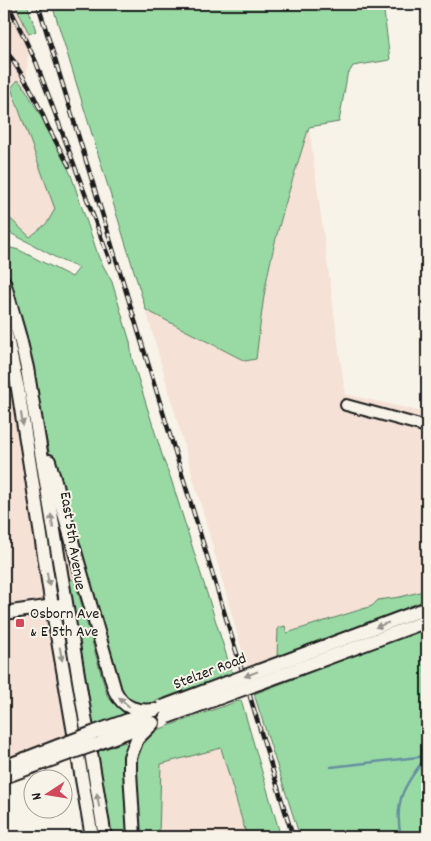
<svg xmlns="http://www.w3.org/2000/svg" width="431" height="841" font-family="Dekko,sans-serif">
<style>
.built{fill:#f5e1d5}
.green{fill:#99daa4;stroke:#5a7b60}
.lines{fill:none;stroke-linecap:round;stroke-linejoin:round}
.stream{stroke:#6590a0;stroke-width:2.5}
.minor-casing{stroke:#1c1c1c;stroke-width:14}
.major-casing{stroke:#1c1c1c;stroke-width:16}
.minor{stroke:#f7f3e8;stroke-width:10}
.major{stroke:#f7f3e8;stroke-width:12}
.rail-casing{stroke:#1c1c1c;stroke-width:4.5}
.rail{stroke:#f7f3e8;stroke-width:2.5;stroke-dasharray:8;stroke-linecap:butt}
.major-bridge-casing{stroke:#1c1c1c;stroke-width:16;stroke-linecap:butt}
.major-bridge{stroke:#f7f3e8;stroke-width:12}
.oneway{fill:#94928c}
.poi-dot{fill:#d1495b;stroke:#f7f3e8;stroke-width:2}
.labels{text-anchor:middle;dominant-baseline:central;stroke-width:4;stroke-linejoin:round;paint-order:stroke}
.street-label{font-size:16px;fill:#1c1c1c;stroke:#f7f3e8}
.poi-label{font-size:16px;fill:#1c1c1c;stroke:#f7f3e8;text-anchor:start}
</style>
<rect width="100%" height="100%" fill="#f7f3e8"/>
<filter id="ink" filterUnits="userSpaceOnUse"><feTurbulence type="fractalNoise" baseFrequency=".02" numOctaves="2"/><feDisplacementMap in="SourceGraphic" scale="10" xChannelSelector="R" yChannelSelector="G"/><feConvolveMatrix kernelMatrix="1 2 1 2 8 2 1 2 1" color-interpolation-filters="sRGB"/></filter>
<g filter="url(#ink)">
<!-- built -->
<g class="built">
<path d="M 4,4 L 15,4 L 29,34 L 26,90 L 18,80 L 12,88 L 55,209 L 47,223 L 29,237 L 4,213 Z"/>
<path d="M 309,127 L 345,394 L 427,413 L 427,590 L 400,597 L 378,600 L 373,606 L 287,633 L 278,628 L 277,657 L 247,668 L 146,310 L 245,361 L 265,290 L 280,221 Z"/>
<path d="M 4,267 L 26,336 L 32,361 L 46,438 L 54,473 L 84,576 L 75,581 L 70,579 L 67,582 L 93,725 L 73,761 L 4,786 Z"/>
<path d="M 221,748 L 247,837 L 159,837 L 160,764 Z"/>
</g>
<!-- green -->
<g class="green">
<path d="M 15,4 L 27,4 L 36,31 L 29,34 Z"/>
<path d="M 52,4 L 383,4 L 390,60 L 353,66 L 347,76 L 339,122 L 309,127 C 295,172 280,217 270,264 C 263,295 260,327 256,359 L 245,361 L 146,310 Z"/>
<path d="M 18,80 L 26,90 L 58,147 L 71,175 L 99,258 L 112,282 L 130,342 L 132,359 L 164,461 L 171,479 L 232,673 L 148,704 C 133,703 128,700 120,688 L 54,473 L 46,438 L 32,361 L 26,336 L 4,267 L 5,250 L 11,248 L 19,250 L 72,277 L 79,268 L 60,260 L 32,244 L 4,230 L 4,213 L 30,237 L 47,223 L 55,209 L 11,88 Z"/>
<path d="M 70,578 L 75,581 L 107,695 L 113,703 L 124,711 L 124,714 L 93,725 L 67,581 Z"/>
<path d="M 427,590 L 427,600 L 277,657 L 278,628 L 285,626 L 287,633 L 372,606 L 378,600 L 400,597 Z"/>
<path d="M 427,628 L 427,837 L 300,837 L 254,694 Z"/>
<path d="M 241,700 L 281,837 L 247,837 L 221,748 L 161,764 L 159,837 L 139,837 L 135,767 L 137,754 L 144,740 L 157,730 Z"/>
<path d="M 125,742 L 127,744 C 121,775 126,806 128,837 L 110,837 L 96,752 Z"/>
</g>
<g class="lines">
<!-- stream -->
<g class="stream">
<path d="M 331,767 L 427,756"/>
<path d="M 401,837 C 393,801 405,784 426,757"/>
</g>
<!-- minor casing -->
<g class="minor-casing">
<path id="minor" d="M 346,405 L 427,427"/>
</g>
<!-- major casing -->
<g class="major-casing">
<g id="major">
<path d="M 4,282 L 20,338 L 27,368 L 105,837"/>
<path d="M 4,324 L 18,389 L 52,606 L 92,837"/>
<path d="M 49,461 L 115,691 C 124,709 137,712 155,710"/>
<path d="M 4,613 L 61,605"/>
<path d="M 296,657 L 427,608"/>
<path d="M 300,668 L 427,621"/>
<path d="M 95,732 L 148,713"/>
<path d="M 96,744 L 148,724"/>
<path d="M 4,767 L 58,746"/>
<path d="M 4,777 L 59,757"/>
<path d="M 134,837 L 130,771 L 130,757 L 137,739 L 153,723"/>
</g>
</g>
<!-- minor -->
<use href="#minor" class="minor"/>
<!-- major -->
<use href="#major" class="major"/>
<!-- rail casing -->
<g class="rail-casing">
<g id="rail">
<path d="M 8,4 L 36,62 L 110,261"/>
<path d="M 38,4 L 293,837"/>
<path d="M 4,49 L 17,65"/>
<path d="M 13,61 L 29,86 L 41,111 L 48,127 L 69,166"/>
</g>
</g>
<!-- rail -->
<use href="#rail" class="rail"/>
<!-- major-bridge casing -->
<g class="major-bridge-casing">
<g id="major-bridge">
<path d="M 162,707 L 296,657"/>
<path d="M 167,717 L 300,668"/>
<path d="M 58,746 L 95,732"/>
<path d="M 59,757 L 96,744"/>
</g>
</g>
<!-- major-bridge -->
<use href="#major-bridge" class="major-bridge"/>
</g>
<!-- one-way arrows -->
<defs><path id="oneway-solid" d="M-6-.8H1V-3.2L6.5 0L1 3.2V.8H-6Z" transform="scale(1.25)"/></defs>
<g class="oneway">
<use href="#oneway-solid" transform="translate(22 419) rotate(81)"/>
<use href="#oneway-solid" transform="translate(52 521) rotate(-99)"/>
<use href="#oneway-solid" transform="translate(48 579) rotate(81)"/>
<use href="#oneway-solid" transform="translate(382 625) rotate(160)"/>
<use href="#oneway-solid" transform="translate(61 654) rotate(80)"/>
<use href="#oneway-solid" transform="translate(251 674) rotate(159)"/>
<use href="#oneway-solid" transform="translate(124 702) rotate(-138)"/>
<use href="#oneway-solid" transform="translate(98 800) rotate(-99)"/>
</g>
</g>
<!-- markers -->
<rect class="poi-dot" x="15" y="618" width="10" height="10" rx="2.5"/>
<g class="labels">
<!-- street labels -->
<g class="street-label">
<text transform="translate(72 541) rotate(81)">East 5th Avenue</text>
<text transform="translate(210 672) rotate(-21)">Stelzer Road</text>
</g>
<!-- poi labels -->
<g class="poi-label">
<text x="30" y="614">Osborn Ave<tspan x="30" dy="18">&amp; E 5th Ave</tspan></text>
</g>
</g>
<!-- margin -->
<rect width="431" height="841" fill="none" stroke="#f7f3e8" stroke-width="20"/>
<rect x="10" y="10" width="411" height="821" fill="none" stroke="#1c1c1c" stroke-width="2" filter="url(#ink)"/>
<!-- north arrow -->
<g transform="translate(48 794) rotate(258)"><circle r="24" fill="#f7f3e8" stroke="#9f9d96"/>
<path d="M0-4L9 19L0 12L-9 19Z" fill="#d1495b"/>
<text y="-8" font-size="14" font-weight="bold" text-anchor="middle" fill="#1c1c1c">N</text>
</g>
</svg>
